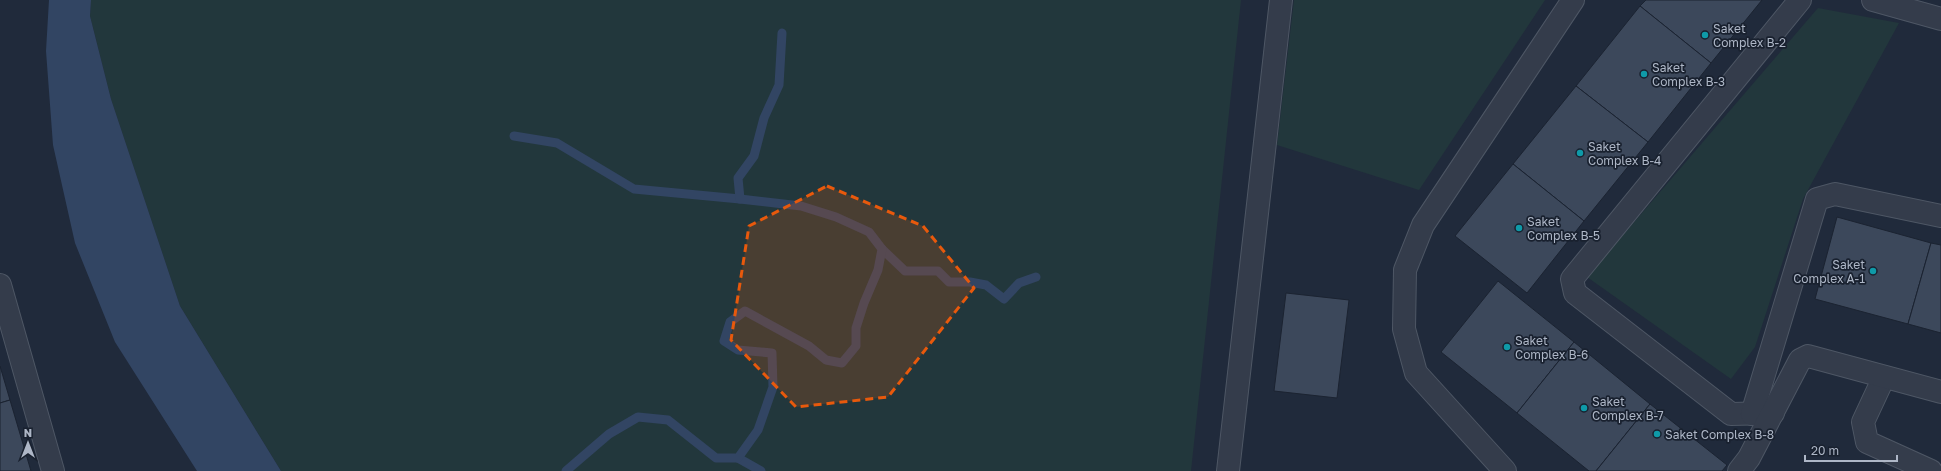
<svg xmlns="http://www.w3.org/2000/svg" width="1941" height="471" font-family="'Golos Text',sans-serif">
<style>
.green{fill:#22373c}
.water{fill:#324563}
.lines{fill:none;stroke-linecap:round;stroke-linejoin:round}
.stream{stroke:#324563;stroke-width:9}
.building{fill:#3c485b;stroke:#1b2331}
.street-casing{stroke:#4e5765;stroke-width:24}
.street{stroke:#343c4b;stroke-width:22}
.marked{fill:#e8590c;fill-opacity:0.2;stroke:#e8590c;stroke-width:3;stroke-dasharray:8 5;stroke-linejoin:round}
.culture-dot{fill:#0f9aa8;stroke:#19212f;stroke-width:1.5}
.labels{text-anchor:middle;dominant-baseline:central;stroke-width:3.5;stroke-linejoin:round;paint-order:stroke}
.poi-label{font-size:12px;fill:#aeb7c7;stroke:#19212f;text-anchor:start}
</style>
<rect width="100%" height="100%" fill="#202a3b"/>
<!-- green -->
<g class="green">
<path d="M 91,0 L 1241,0 L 1191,471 L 281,471 L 180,306 L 111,99 L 90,16 Z"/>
<path d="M 1294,0 L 1545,0 L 1419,190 L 1277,145 Z"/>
<path d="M 1818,8 L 1899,23 L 1803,199 L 1755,347 L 1731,379 L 1587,277 Z"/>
</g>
<!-- water -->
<path class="water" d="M 49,0 L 91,0 L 90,16 L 111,99 L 180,306 L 281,471 L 197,471 L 115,342 L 75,243 L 53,145 L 46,51 Z"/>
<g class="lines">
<!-- stream -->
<g class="stream">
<path d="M 514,136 L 557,143 L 634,189 L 740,199"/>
<path d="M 882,249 L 905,271 L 938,271 L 949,282 L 970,282 L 986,285 L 1004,299 L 1019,283 L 1036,277"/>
<path d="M 738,458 L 761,471"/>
<path d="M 566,471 L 609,434 L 638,417 L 668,420 L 716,458 L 738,458 L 758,430 L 773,387 L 772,353 L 738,350 L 724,341 L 730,322 L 745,311 L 809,346 L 826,360 L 842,363 L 856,346 L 856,328 L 864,303 L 878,270 L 882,249 L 869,232 L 836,217 L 801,206 L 740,199 L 738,178 L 754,156 L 764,118 L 779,85 L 782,33"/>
</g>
</g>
<!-- building -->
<g class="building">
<path d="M 1646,0 L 1762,0 L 1711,63 L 1640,6 Z"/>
<path d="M 1640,6 L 1711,63 L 1648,142 L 1576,86 Z"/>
<path d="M 1576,86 L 1648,142 L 1584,221 L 1513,164 Z"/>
<path d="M 1513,164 L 1584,221 L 1527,293 L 1455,236 Z"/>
<path d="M 1837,217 L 1931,243 L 1908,324 L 1815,299 Z"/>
<path d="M 1931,243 L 1941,245 L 1941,333 L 1908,324 Z"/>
<path d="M 1498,281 L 1574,342 L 1517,413 L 1441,352 Z"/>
<path d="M 1286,293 L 1349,300 L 1337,398 L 1274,391 Z"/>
<path d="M 1574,342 L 1650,404 L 1596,471 L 1589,471 L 1517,413 Z"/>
<path d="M 0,366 L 10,400 L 0,403 Z"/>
<path d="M 10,400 L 31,471 L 0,471 L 0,403 Z"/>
<path d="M 1650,404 L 1727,465 L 1722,471 L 1596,471 Z"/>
</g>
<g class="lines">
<!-- street casing -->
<g class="street-casing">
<g id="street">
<path d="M 1873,0 L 1941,19"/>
<path d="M 0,285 L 53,471"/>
<path d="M 1884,377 L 1863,422 L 1867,442 L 1931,471"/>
<path d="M 1773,413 L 1731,414 L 1575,293 L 1572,279 L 1800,0"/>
<path d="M 1752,414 L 1817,199 L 1835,194 L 1941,216"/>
<path d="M 1228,471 L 1281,0"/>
<path d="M 1505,471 L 1416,373 L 1404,329 L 1405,270 L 1423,225 L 1573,0"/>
<path d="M 1739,471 L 1749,458 L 1800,360 L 1808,356 L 1941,392"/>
</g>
</g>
<!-- street -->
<use href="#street" class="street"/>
</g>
<!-- marked area -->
<path class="marked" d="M 827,186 L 923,226 L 974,288 L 888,397 L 796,407 L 731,340 L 749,226 Z"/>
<!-- markers -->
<g class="culture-dot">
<circle cx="1705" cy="35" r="4"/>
<circle cx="1644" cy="74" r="4"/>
<circle cx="1580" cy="153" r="4"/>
<circle cx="1519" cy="228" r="4"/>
<circle cx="1873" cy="271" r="4"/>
<circle cx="1507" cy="347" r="4"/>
<circle cx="1584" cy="408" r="4"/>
<circle cx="1657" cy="434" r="4"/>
</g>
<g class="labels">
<!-- poi labels -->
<g class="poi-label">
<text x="1713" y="28">Saket<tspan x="1713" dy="14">Complex B-2</tspan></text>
<text x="1652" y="67">Saket<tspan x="1652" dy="14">Complex B-3</tspan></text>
<text x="1588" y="146">Saket<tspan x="1588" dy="14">Complex B-4</tspan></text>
<text x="1527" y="221">Saket<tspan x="1527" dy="14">Complex B-5</tspan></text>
<text x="1865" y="264" text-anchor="end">Saket<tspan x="1865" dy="14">Complex A-1</tspan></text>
<text x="1515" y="340">Saket<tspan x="1515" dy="14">Complex B-6</tspan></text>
<text x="1592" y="401">Saket<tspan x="1592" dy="14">Complex B-7</tspan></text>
<text x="1665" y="434">Saket Complex B-8</text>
</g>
</g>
<!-- north arrow -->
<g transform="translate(28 443)" stroke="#19212f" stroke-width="3" paint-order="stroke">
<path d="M0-3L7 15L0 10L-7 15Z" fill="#aeb7c7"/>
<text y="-6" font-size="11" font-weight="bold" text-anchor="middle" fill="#aeb7c7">N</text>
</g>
<!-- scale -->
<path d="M1805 455v6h92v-6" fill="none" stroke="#aeb7c7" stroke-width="2"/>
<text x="1811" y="455" font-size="12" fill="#aeb7c7" stroke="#19212f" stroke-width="3" paint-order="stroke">20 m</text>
</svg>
